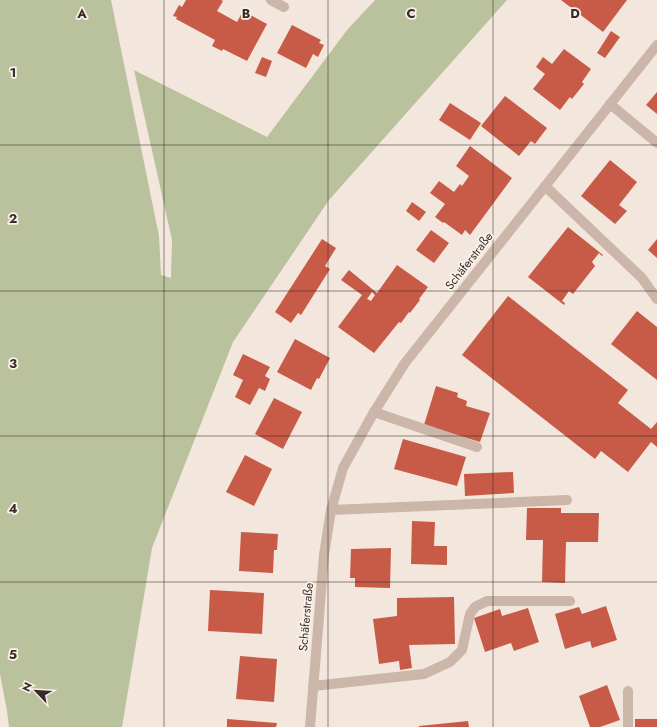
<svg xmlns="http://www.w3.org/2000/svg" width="657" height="727" font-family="Jost,sans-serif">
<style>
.green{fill:#b9c29d}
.building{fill:#c75b47;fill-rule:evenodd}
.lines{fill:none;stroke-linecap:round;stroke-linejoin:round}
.lane{stroke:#cbb6a9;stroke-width:10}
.street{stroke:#cbb6a9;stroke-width:10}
.grid{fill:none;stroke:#382c29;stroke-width:1;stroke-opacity:0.55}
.labels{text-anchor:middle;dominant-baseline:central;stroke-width:3.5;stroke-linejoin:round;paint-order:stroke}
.street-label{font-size:12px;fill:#382c29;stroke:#faf1ea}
.grid-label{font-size:13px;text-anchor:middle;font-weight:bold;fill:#382c29;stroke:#faf1ea;stroke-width:3.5;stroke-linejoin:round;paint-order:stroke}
</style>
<rect width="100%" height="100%" fill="#f3e7dd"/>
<!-- green -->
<path class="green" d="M 0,0 L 111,0 L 159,236 L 161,275 L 171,278 L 172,240 L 134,70 L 267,137 L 347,30 L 375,0 L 507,0 L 329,200 L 233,342 L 152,548 L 122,727 L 9,727 L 7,711 L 0,674 Z"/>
<!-- building -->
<g class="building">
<path d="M 186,0 L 221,0 L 223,1 L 217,11 L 237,22 L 243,11 L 267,24 L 247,61 L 223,49 L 222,51 L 212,46 L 215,40 L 176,19 L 177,17 L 173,16 L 179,5 L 182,7 Z"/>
<path d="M 561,0 L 627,0 L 603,32 Z"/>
<path d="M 292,25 L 321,40 L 319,43 L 324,45 L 318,57 L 313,54 L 306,68 L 277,53 Z"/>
<path d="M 611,31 L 620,37 L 605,58 L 597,53 Z"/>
<path d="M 564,49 L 591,69 L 582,82 L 584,84 L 572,99 L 570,97 L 560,110 L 533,89 L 545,74 L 536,67 L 543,57 L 552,64 Z"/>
<path d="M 262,57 L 272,61 L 266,77 L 255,73 Z"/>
<path d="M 657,92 L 657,114 L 646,105 Z"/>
<path d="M 505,96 L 547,128 L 535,144 L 531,141 L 519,156 L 481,126 Z"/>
<path d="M 450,103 L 481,123 L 470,140 L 439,120 Z"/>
<path d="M 470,146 L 512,178 L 470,235 L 465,230 L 462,235 L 444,222 L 443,223 L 435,217 L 445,204 L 430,193 L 439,181 L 454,192 L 460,184 L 462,186 L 469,176 L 456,166 Z"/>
<path d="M 610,160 L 637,182 L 619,205 L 627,211 L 615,224 L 581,196 Z"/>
<path d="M 412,202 L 426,212 L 419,221 L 406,211 Z"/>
<path d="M 568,227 L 603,255 L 602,256 L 599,253 L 592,262 L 595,266 L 573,294 L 569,291 L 562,301 L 565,303 L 564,305 L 528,277 Z"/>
<path d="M 431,230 L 449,243 L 434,263 L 416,250 Z"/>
<path d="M 322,239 L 336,248 L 325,266 L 330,269 L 301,315 L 298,313 L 291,323 L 275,312 Z"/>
<path d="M 657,239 L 657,258 L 648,250 Z"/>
<path d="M 397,265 L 428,287 L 419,299 L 420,300 L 410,313 L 409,312 L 401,323 L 399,322 L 374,353 L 338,327 L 362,295 L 341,280 L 349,270 L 377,293 ZM 372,292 L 375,295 L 371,301 L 367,299 Z"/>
<path d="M 508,296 L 628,390 L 618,403 L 651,429 L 657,422 L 657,447 L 651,442 L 628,472 L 601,451 L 595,459 L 462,355 Z"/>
<path d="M 637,311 L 657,327 L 657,380 L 611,344 Z"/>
<path d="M 295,339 L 330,358 L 319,379 L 317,378 L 311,390 L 277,372 Z"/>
<path d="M 243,354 L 270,367 L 265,376 L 270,379 L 265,391 L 259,388 L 250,405 L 235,397 L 243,380 L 233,375 Z"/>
<path d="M 436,386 L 458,393 L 457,397 L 467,401 L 466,406 L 490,413 L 480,442 L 424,425 Z"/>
<path d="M 274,398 L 302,412 L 283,449 L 255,434 Z"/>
<path d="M 403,439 L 466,457 L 457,486 L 394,469 Z"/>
<path d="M 245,455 L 272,469 L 254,506 L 226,492 Z"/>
<path d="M 513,472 L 514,493 L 465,496 L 464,474 Z"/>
<path d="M 527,508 L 561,508 L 561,513 L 599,513 L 598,542 L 566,542 L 565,583 L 542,582 L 543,540 L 526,540 Z"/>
<path d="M 412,521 L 435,522 L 434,546 L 447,546 L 447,565 L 411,564 Z"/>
<path d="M 241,532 L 278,534 L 277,550 L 274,550 L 273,573 L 239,571 Z"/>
<path d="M 391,548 L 390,588 L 355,587 L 355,578 L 350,578 L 351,549 Z"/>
<path d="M 210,590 L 264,593 L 262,634 L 208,631 Z"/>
<path d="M 454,597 L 455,644 L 409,645 L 412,668 L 400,670 L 399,661 L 379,664 L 373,619 L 397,616 L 397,598 Z"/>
<path d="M 606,606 L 617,640 L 592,648 L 590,641 L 565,649 L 555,614 L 579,607 L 582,614 Z"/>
<path d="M 528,608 L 539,642 L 514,651 L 511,643 L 485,652 L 474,618 L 500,609 L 502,616 Z"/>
<path d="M 240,656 L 277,659 L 274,702 L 236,699 Z"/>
<path d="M 607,685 L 620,720 L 600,727 L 590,727 L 579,696 Z"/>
<path d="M 227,719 L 277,723 L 276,727 L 227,727 Z"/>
<rect x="635" y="719" width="22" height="8"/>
<path d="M 468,721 L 469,727 L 419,727 L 419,726 Z"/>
</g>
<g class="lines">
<!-- lane -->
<g class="lane">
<path d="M 610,104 L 657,143"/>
<path d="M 545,186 L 642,278 L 657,299"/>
<path d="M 374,412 L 477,447"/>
<path d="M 313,686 L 424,674 L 450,662 L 462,650 L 470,614 L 475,607 L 487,601 L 570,601"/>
</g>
<!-- street -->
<g class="street">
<path d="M 271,0 L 284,7"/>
<path d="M 331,510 L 567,500"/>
<path d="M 628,691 L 628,727"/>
<path d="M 310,727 L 324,555 L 331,510 L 343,468 L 374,412 L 405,363 L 657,45"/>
</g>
</g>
<!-- grid -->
<path class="grid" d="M 164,0 L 164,727M 328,0 L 328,727M 493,0 L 493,727M 0,145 L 657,145M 0,291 L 657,291M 0,436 L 657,436M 0,582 L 657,582"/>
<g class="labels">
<!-- street labels -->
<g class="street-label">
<text transform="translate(469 261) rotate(-52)">Schäferstraße</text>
<text transform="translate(306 617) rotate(-85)">Schäferstraße</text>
</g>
</g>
<g class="grid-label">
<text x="82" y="18">A</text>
<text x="246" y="18">B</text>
<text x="411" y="18">C</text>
<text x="575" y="18">D</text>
<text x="13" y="77">1</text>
<text x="13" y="223">2</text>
<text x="13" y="368">3</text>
<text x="13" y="513">4</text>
<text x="13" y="659">5</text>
</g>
<!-- north arrow -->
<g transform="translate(36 691) rotate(295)" stroke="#faf1ea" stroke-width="3" paint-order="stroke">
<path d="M0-3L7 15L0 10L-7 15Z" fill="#382c29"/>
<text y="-6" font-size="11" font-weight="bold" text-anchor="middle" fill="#382c29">N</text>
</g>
</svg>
